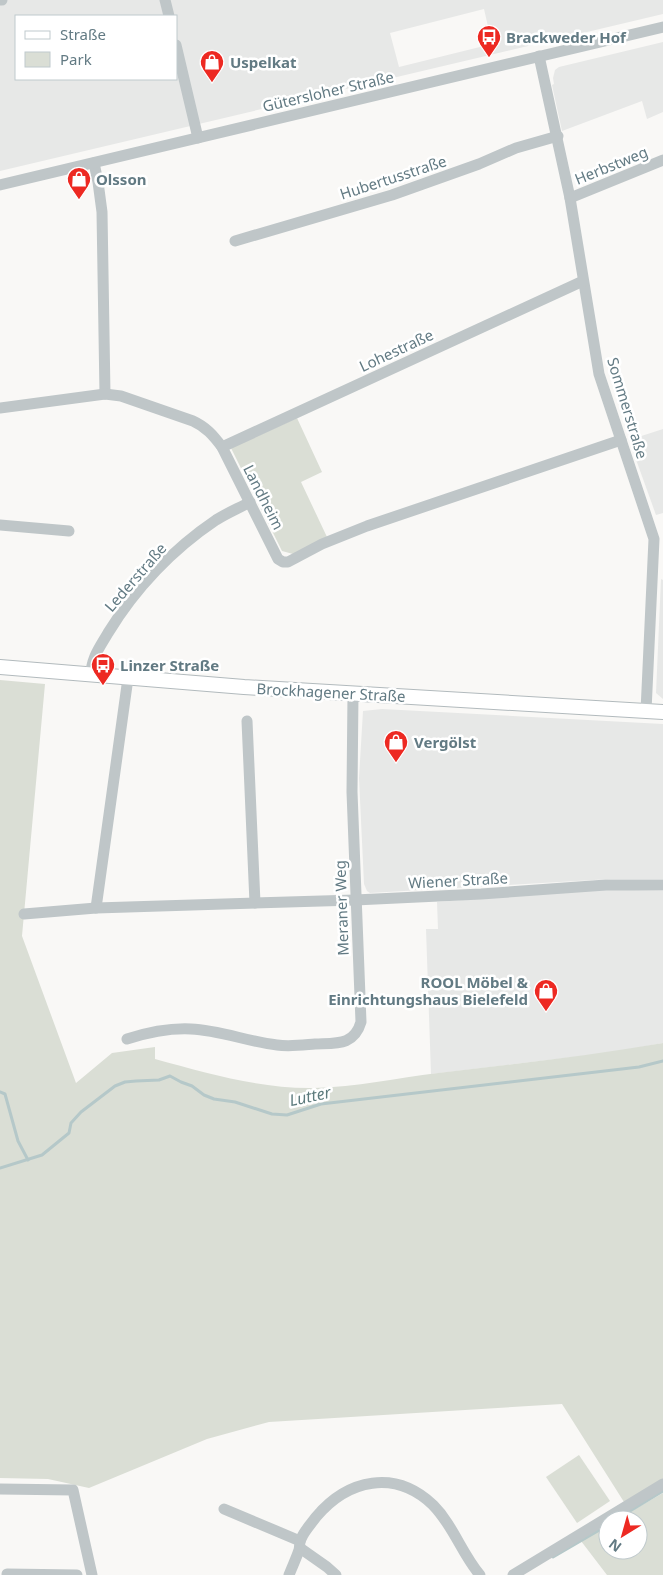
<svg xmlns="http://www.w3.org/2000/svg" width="663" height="1575" font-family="'Noto Sans',sans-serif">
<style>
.built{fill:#e7e8e7;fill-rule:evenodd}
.green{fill:#daded5}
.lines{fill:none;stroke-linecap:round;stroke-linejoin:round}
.stream{stroke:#b5c8c9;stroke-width:3}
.major-casing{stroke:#b2babd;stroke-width:16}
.minor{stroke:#bfc6c8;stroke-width:11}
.major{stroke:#fff;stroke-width:14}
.labels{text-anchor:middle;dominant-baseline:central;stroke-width:5;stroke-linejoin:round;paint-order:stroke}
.poi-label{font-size:15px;font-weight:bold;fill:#627a83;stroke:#fff;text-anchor:start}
.street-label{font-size:15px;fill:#627a83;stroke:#fff}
.water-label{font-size:16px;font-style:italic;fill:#5d7b7d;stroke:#fff}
</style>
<rect width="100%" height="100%" fill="#f9f8f6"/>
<!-- built -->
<g class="built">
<path d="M 0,0 L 663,0 L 663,14 L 0,171 ZM 484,9 L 492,44 L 399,67 L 390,33 ZM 16,16 L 176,16 L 176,79 L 16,79 Z"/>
<path d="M 663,42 L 663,112 L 647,119 L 642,101 L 562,131 L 552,85 L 554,84 L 553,78 L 555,70 L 559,67 Z"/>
<path d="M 663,429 L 663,513 L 656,515 L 629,440 Z"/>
<path d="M 661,579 L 663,580 L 663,699 L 656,693 Z"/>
<path d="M 382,709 L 663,724 L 663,879 L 611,879 L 370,893 L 367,891 L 364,884 L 359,778 L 363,711 Z"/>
<path d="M 605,889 L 663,891 L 663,1043 L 608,1053 L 431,1074 L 426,929 L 438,929 L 437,902 Z"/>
</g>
<!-- green -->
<g class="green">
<path d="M 297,418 L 322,472 L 301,482 L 327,537 L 293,554 L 282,551 L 231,448 Z"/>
<path d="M 0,680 L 45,684 L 22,936 L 76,1083 L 112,1053 L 155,1047 L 155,1059 C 207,1073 260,1089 314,1088 C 356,1087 397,1078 438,1073 C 513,1064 588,1056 663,1043 L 663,1479 L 624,1502 L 562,1404 L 269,1422 L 207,1439 L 89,1488 L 48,1479 L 0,1478 Z"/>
<path d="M 579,1455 L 610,1501 L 577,1523 L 546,1477 Z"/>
<path d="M 663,1493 L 663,1575 L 607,1575 L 581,1541 L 608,1525 L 608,1550 L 638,1550 L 638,1520 L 616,1520 Z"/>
</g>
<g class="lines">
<!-- stream -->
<g class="stream">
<path d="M 0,1092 L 5,1094 L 18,1141 L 28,1160"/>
<path d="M 0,1168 L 42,1155 L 69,1133 L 71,1123 L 81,1112 L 115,1086 L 125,1082 L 136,1081 L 159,1080 L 170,1076 L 181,1082 L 192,1086 L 204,1095 L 214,1099 L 235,1102 L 272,1114 L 287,1115 L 321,1104 L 639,1067 L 663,1061"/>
<path d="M 615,1520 L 663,1491"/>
<path d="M 553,1557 L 608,1525"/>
</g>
<!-- major casing -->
<g class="major-casing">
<path id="major" d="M 0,667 L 244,687 L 663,712"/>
</g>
<!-- minor -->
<g class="minor">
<path d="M 0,0 L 2,0"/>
<path d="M 165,0 L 169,16"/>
<path d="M 176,45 L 198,138"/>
<path d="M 539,56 L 570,198 L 599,374 L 654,539 L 646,711"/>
<path d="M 94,163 L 98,182 L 102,212 L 105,394"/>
<path d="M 0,185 L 663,27"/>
<path d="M 570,198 L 663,160"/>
<path d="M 235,241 L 392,195 L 479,164 L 516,148 L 558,136"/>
<path d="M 0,408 L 105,394 L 121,396 L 193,421 C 206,427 213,435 222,447 L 278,559 L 283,562 L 288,562 L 322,544 L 367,526 L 621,440"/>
<path d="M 222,447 L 583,281"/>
<path d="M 0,525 L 69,531"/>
<path d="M 91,675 C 91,658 100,647 108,633 C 135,589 173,549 216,520 C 227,513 239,508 250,502"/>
<path d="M 247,721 L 255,903"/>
<path d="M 96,908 L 128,678"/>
<path d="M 24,914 L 96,908 L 355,900 L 481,894 L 606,885 L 663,885"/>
<path d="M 127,1039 C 146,1033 171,1028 191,1029 C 220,1030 248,1042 277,1045 C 289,1047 303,1045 315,1044 C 336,1043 354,1046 361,1022 L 352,792 L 353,694"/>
<path d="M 0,1489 L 73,1490 L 92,1575"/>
<path d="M 224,1509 L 300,1541"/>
<path d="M 300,1548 L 327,1567 L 336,1575"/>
<path d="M 7,1574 L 77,1575"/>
<path d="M 289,1575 C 292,1567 296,1559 299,1550 C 300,1547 299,1543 301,1539 C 304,1531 311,1524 316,1517 C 348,1479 395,1469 433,1505 C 453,1525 462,1554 480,1575"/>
<path d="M 513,1575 L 663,1484"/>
</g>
<!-- major -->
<use href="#major" class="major"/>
</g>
<!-- icons -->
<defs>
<g id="bus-pin" transform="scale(1.25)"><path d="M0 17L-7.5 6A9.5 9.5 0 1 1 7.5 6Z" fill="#ed2922" stroke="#fff"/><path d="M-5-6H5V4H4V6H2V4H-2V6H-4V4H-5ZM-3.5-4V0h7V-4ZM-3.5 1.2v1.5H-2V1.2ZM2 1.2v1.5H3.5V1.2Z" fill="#fff"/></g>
<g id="shop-pin" transform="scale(1.25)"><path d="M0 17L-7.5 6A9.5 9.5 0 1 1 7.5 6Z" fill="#ed2922" stroke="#fff"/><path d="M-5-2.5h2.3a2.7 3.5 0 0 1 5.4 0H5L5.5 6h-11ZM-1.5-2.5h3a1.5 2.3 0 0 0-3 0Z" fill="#fff"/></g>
</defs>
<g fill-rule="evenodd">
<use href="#bus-pin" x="489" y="37"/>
<use href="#shop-pin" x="212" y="62"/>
<use href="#shop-pin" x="79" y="179"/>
<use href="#bus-pin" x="103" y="665"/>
<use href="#shop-pin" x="396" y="742"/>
<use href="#shop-pin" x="546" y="991"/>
</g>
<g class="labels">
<!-- poi labels -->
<g class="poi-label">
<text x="506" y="37">Brackweder Hof</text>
<text x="230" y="62">Uspelkat</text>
<text x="96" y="179">Olsson</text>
<text x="120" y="665">Linzer Straße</text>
<text x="414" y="742">Vergölst</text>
<text x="528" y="982" text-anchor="end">ROOL Möbel &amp;<tspan x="528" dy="17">Einrichtungshaus Bielefeld</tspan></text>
</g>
<!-- street labels -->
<g class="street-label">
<text transform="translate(328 91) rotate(-13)">Gütersloher Straße</text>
<text transform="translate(611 165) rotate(-22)">Herbstweg</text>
<text transform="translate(393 177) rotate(-18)">Hubertusstraße</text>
<text transform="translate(396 350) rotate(-25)">Lohestraße</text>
<text transform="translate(628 408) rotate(73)">Sommerstraße</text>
<text transform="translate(264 497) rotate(63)">Landheim</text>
<text transform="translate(135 577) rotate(-49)">Lederstraße</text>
<text transform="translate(331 692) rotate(3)">Brockhagener Straße</text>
<text transform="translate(458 880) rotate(-3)">Wiener Straße</text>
<text transform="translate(341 908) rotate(-92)">Meraner Weg</text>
</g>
<!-- water labels -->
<g class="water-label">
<text transform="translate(310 1096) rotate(-12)">Lutter</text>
</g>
</g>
<!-- legend -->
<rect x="15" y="15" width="162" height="65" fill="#ffffff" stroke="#c0cacd"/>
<rect x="25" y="31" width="25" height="8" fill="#ffffff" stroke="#c0cacd"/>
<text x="60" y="40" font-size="15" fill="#627a83">Straße</text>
<rect x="25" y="52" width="25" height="15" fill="#daded5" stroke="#c0cacd"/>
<text x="60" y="65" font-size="15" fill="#627a83">Park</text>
<!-- north arrow -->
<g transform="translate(623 1535) rotate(217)"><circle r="24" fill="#ffffff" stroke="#c0cacd"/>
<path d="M0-4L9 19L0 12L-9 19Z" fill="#ed2922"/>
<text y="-8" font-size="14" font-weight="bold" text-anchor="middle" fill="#627a83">N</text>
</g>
</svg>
